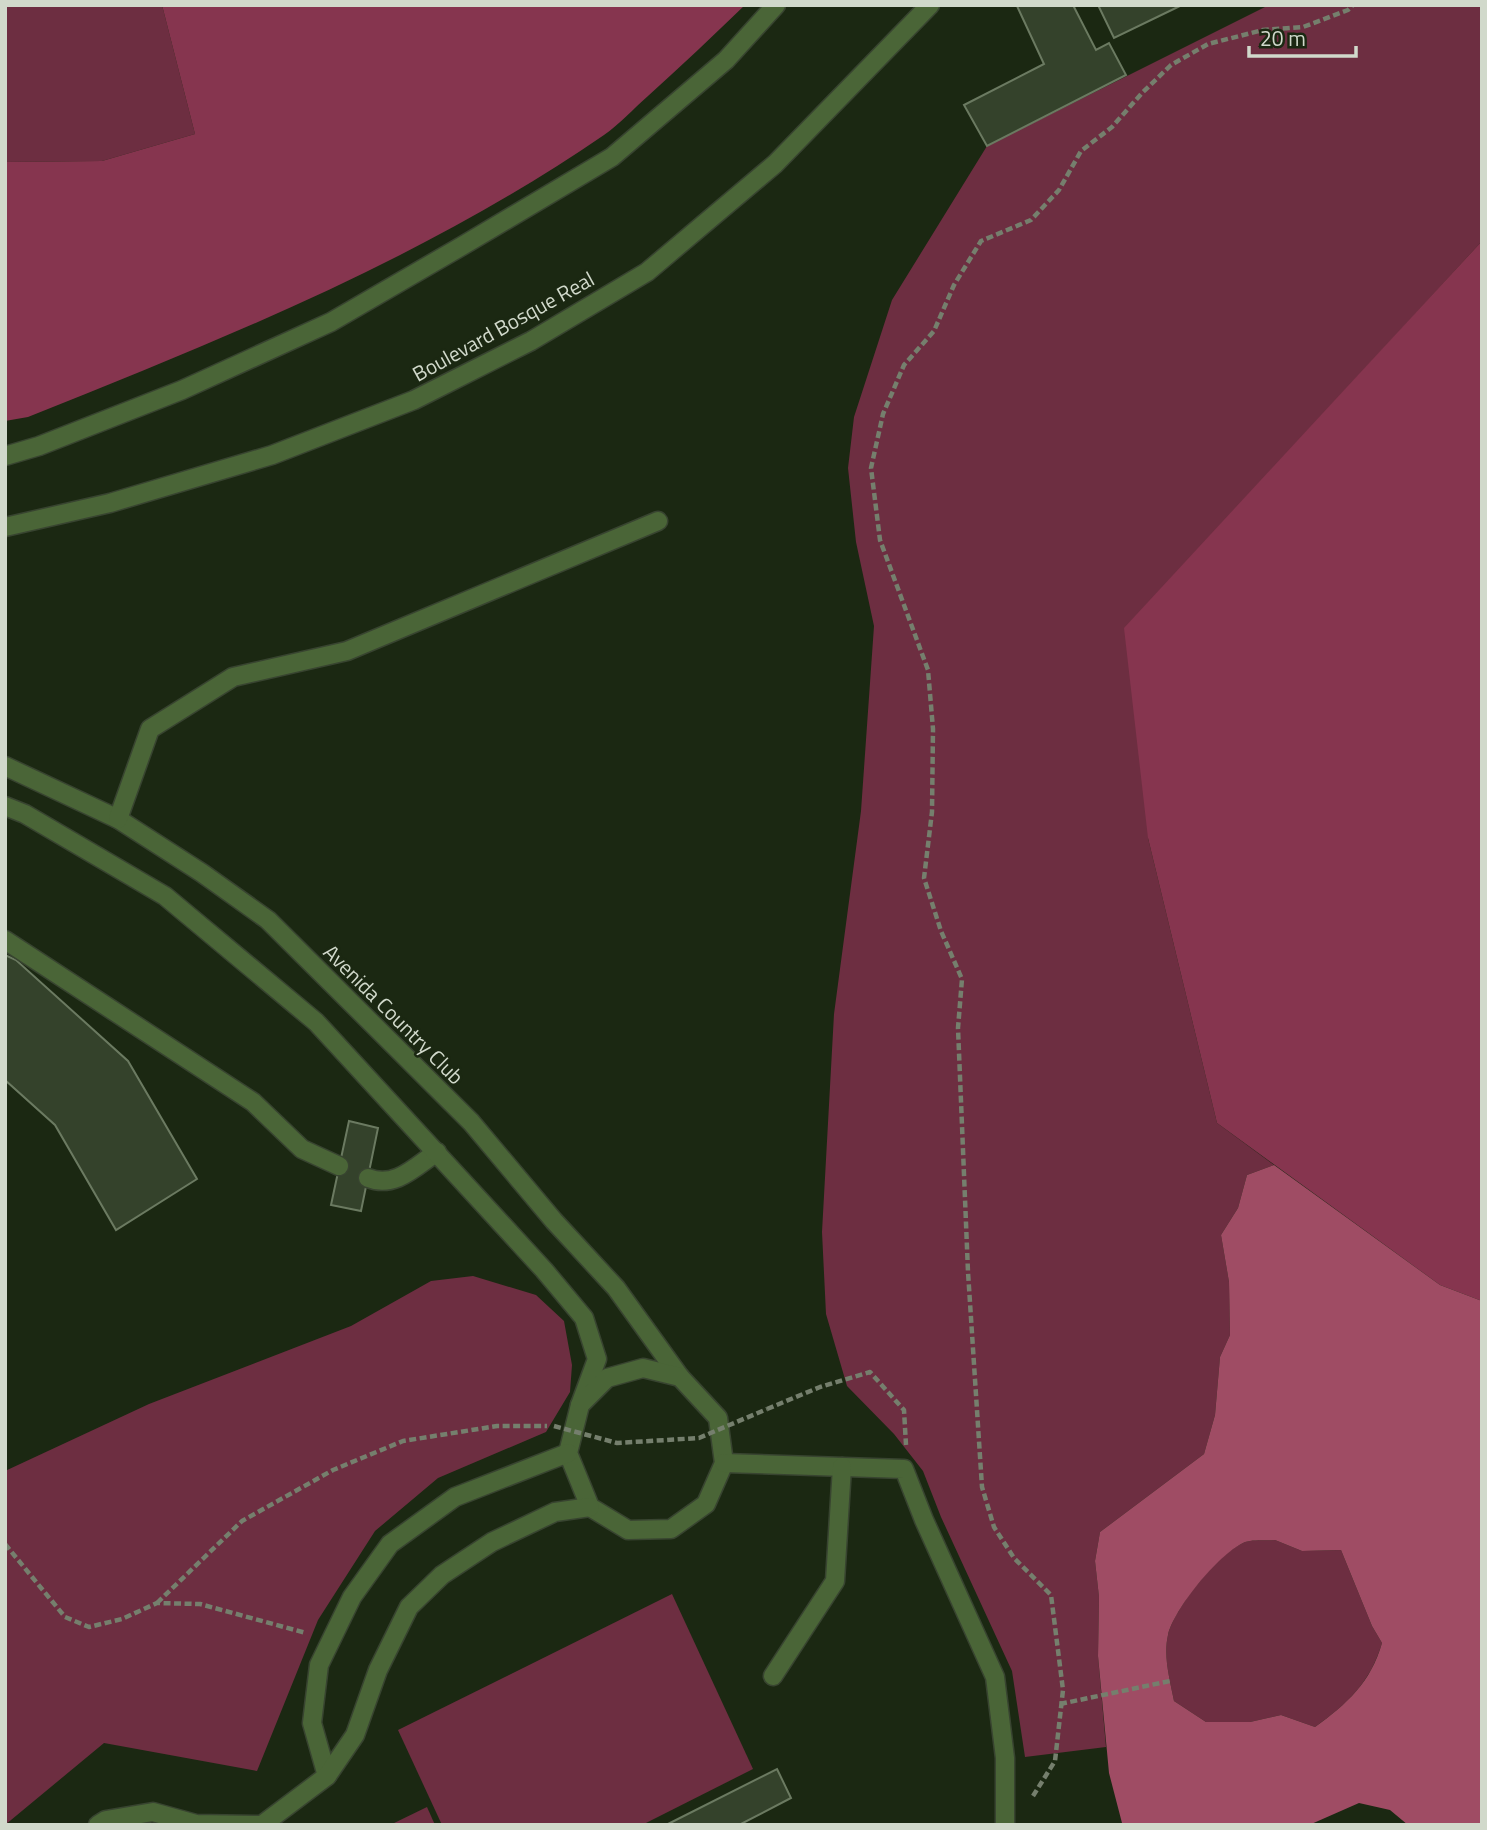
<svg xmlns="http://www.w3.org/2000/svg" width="1487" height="1830" font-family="'Titillium Web',sans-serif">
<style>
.green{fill:#6d2e41}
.forest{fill:#86354f}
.water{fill:#9f4c64;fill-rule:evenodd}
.building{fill:#34422b;stroke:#6b7a61;stroke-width:2}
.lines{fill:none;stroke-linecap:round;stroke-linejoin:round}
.service-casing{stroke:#384430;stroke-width:21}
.minor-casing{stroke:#384430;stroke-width:21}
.tertiary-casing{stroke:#384430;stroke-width:21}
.path{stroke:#757f6d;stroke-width:4.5;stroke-dasharray:7 3.5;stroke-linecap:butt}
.service{stroke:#4a6537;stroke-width:18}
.minor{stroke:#4a6537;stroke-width:18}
.tertiary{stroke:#4a6537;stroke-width:18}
.path-bridge{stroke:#757f6d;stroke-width:4.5;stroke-dasharray:7 3.5;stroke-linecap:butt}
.labels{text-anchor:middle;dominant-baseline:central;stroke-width:5;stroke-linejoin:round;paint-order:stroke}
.street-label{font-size:21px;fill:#d1d9cb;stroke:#1b2812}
</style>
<rect width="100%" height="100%" fill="#1b2812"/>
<!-- green -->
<g class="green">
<path d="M 5,5 L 162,5 L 195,134 L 102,161 L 5,162 Z"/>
<path d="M 1269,5 L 1482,5 L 1482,241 L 1314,424 L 1148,838 L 1217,1123 L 1274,1165 L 1247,1175 L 1238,1208 L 1221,1235 L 1229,1282 L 1230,1335 L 1220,1357 L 1215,1415 L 1204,1454 L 1100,1532 L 1095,1561 L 1099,1597 L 1098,1656 L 1106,1747 L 1025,1757 L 1012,1671 L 941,1517 L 923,1471 L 894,1434 L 847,1386 L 826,1314 L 822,1232 L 834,1014 L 861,811 L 874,626 L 856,542 L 848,468 L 854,417 L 892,300 L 987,146 Z"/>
<path d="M 473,1276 L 536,1295 L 564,1321 L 572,1365 L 570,1392 L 546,1432 L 438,1478 L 375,1531 L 318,1620 L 257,1771 L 104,1743 L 5,1825 L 5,1471 L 149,1404 L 351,1326 L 431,1281 Z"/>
<path d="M 1275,1540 L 1302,1551 L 1341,1550 L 1372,1626 L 1382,1643 C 1370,1683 1348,1703 1315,1727 L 1281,1715 L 1250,1722 L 1206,1722 L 1174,1701 C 1170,1680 1163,1656 1168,1635 C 1174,1609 1218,1554 1243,1543 C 1251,1539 1266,1541 1275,1540 Z"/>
<path d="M 672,1594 L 753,1769 L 642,1825 L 442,1825 L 398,1730 Z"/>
<path d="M 427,1807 L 435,1825 L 390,1825 Z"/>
</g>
<!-- forest -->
<g class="forest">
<path d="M 162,5 L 745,5 C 713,36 681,66 648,96 C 633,109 620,124 604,135 C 425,258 228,337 28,417 L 5,421 L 5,162 L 102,161 L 195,134 Z"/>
<path d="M 1482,241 L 1482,1301 L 1440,1285 L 1217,1123 L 1148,838 L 1124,628 Z"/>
</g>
<!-- water -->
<path class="water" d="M 1274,1165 L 1440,1285 L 1482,1301 L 1482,1825 L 1408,1825 L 1390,1810 L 1359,1803 L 1309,1825 L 1122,1823 L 1109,1773 L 1098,1656 L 1099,1597 L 1095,1561 L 1100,1532 L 1204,1454 L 1215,1415 L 1220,1357 L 1230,1335 L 1229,1282 L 1221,1235 L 1238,1208 L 1247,1175 ZM 1275,1540 L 1302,1551 L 1341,1550 L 1372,1626 L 1382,1643 C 1371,1682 1347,1704 1315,1727 L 1281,1715 L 1250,1722 L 1206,1722 L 1174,1701 C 1170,1680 1163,1656 1168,1635 C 1174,1609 1218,1555 1243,1543 C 1251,1539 1266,1541 1275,1540 Z"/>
<!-- building -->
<g class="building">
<path d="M 1019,5 L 1073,5 L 1096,50 L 1109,43 L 1126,75 L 987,146 L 964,105 L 1044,64 L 1017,6 Z"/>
<path d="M 1098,5 L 1182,5 L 1114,38 Z"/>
<path d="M 5,955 L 16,960 L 128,1061 L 197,1179 L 116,1230 L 55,1125 L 5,1080 Z"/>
<path d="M 349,1121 L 378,1128 L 361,1211 L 331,1205 Z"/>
<path d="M 777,1769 L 791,1798 L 739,1825 L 666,1825 Z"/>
</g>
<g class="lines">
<!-- service casing -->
<g class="service-casing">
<g id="service">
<path d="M 5,940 L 253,1102 L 302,1149 L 339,1166"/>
<path d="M 368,1178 C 395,1189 416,1166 437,1152"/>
</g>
</g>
<!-- minor casing -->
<g class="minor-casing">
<g id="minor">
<path d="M 5,766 L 118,819 L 202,873 L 268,920 L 471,1122 L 554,1221 L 616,1288 L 680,1377"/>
<path d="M 5,806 L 25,814 L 165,896 L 316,1022 L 544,1270 L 584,1318 L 597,1359 L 580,1405"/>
<path d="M 118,819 L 150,729 L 233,677 L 347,651 L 658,521"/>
<path d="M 643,1368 L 680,1377 L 718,1418 L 724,1463 L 706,1504 L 671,1529 L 628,1530 L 590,1507 L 568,1453 L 580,1405 L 607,1378 Z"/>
<path d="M 724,1463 L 904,1469 L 924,1520 L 995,1677 L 1005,1758 L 1005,1825"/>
<path d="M 773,1676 L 835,1581 L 842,1467"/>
<path d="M 327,1776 L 312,1723 L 319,1665 L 352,1597 L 390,1544 L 455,1497 L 568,1453"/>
<path d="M 98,1825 L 106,1820 L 153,1812 L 196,1824 L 262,1825 L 327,1776 L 355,1735 L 378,1670 L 409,1607 L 442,1575 L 492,1542 L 555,1512 L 590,1507"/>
</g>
</g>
<!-- tertiary casing -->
<g class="tertiary-casing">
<g id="tertiary">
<path d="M 5,456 L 39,446 L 182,390 L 331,322 L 462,246 L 612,157 L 726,60 L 776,5"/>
<path d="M 5,527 L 110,503 L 272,455 L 414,400 L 531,341 L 647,272 L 775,164 L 930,5"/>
</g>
</g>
<!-- path -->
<g class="path">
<path d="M 767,1409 L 820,1387 L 870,1372 L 904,1410 L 906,1445"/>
<path d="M 5,1544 L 65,1617 L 89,1627 L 122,1619 L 157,1603 L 200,1604 L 306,1633"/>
<path d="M 157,1603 L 242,1521 L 333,1470 L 403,1441 L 497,1426 L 547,1426"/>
<path d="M 1060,1704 L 1170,1681"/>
<path d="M 1033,1796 L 1055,1761 L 1063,1690 L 1051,1595 L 1014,1558 L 994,1527 L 982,1487 L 968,1272 L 958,1028 L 962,979 L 941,931 L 924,878 L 932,812 L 933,729 L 928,670 L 880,540 L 871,468 L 883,414 L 904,365 L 934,331 L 954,285 L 981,241 L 1031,220 L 1059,190 L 1081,151 L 1112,127 L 1142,93 L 1171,65 L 1208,44 L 1263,30 L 1303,27 L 1348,10 L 1353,5"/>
</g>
<!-- service -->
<use href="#service" class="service"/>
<!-- minor -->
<use href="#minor" class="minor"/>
<!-- tertiary -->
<use href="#tertiary" class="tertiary"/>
<!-- path-bridge -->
<path class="path-bridge" d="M 554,1426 L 617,1443 L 699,1438 L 767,1409"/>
</g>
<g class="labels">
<!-- street labels -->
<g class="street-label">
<text transform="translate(503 326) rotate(-29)">Boulevard Bosque Real</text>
<text transform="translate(394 1014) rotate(45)">Avenida Country Club</text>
</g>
</g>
<!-- border -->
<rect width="1487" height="1830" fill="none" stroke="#d1d9cb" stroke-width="14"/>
<!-- scale -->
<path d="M1249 46v10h107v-10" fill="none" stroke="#d1d9cb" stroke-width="3.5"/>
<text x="1260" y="46" font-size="21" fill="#d1d9cb" stroke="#1b2812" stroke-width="5" paint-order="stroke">20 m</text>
</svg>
